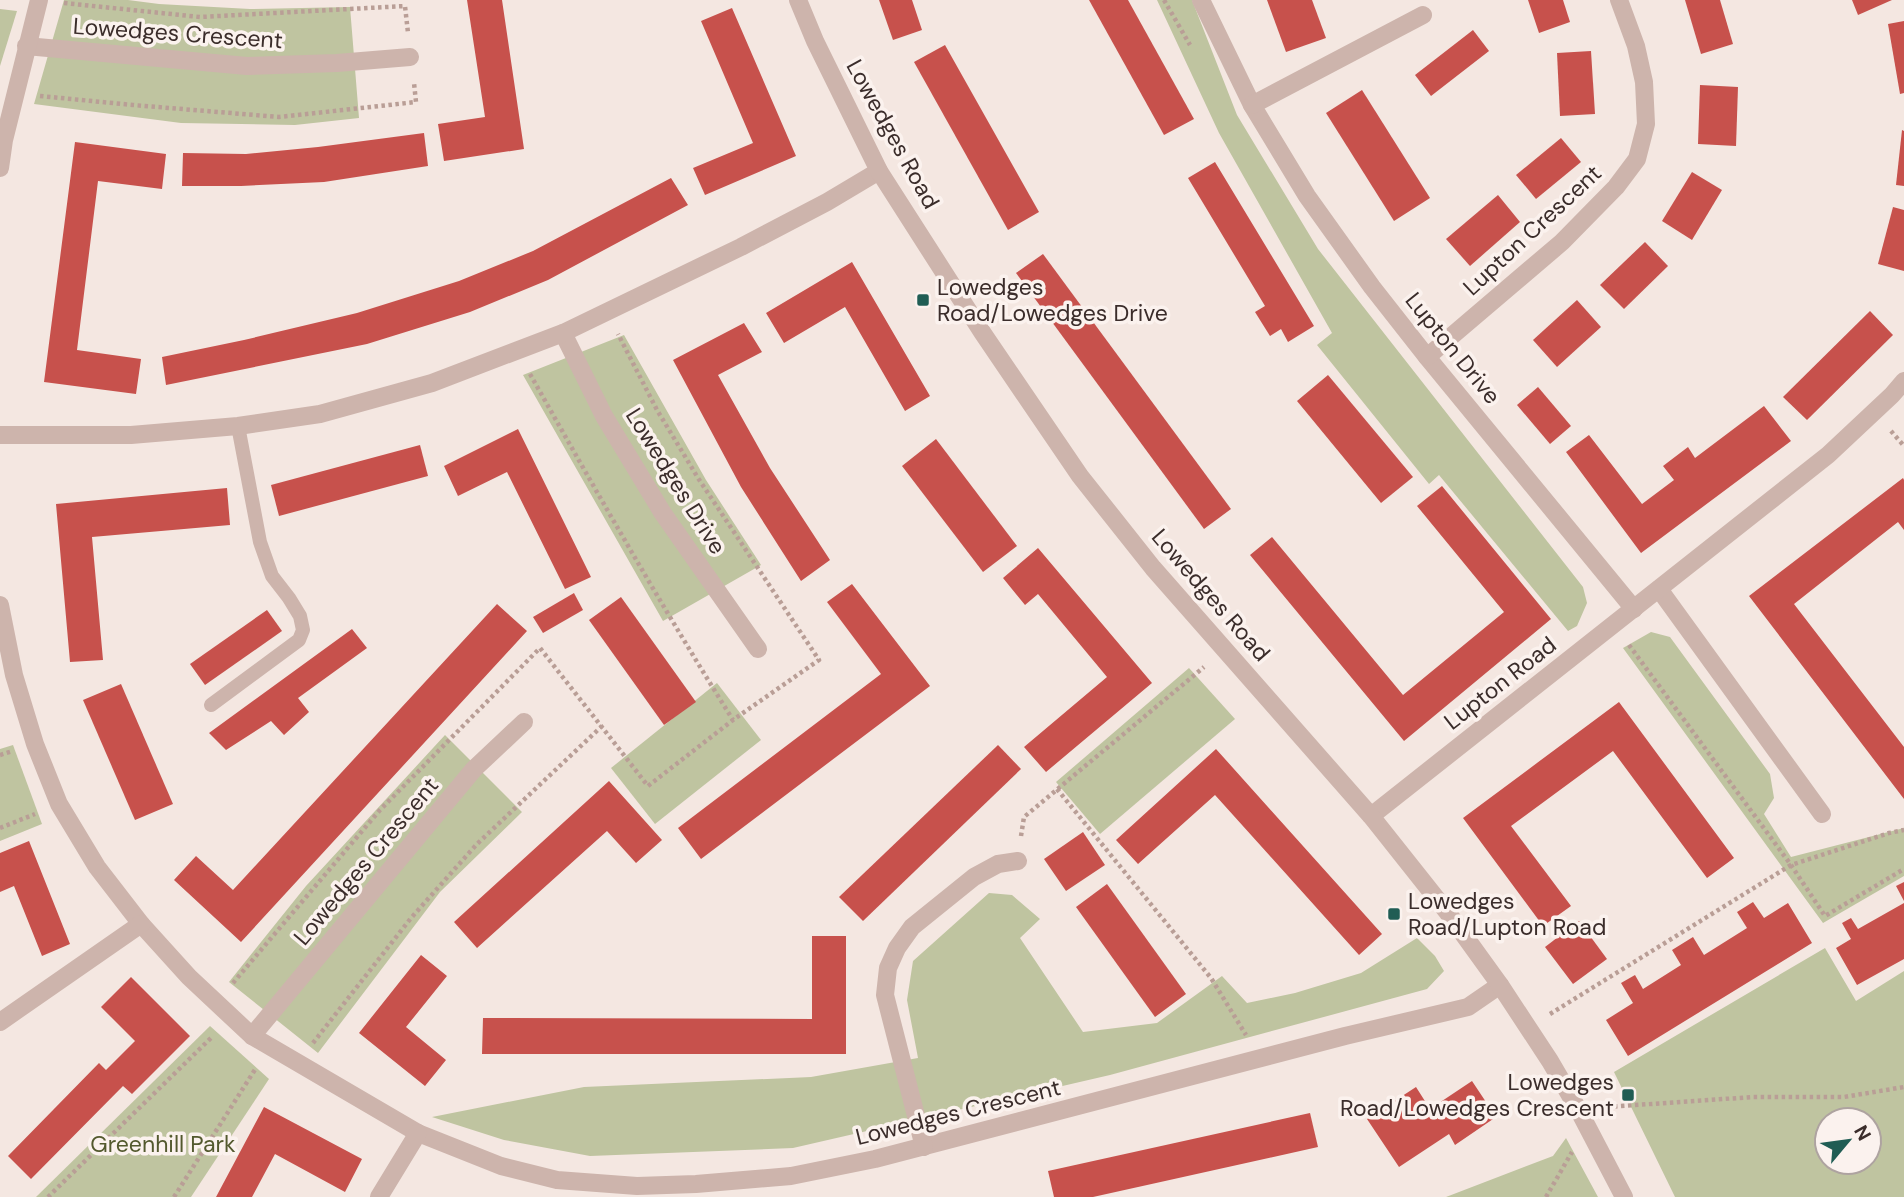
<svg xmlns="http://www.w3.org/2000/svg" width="1904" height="1197" font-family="'DM Sans',sans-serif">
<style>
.green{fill:#bfc4a0;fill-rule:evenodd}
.building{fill:#c7514c}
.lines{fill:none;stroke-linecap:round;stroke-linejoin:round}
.path{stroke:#b99e96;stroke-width:4.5;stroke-dasharray:3.5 3.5;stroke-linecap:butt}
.service{stroke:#cdb4ac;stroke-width:14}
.minor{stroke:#cdb4ac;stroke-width:18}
.tertiary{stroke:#cdb4ac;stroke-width:18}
.poi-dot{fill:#205d54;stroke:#fbf2ee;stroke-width:2.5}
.labels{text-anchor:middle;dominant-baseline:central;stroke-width:7;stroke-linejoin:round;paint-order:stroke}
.street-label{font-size:23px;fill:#3b2d2b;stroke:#fbf2ee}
.poi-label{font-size:23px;fill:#3b2d2b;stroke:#fbf2ee;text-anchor:start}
.park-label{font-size:23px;fill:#53592e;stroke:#fbf2ee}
</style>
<rect width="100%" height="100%" fill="#f4e7e1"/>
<!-- green -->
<g class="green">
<path d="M 64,0 L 128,0 L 159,4 L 250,9 L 350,7 L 359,118 L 295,125 L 181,123 L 34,104 Z"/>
<path d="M 1157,0 L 1192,0 L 1237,115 L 1318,249 L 1583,587 L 1587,603 L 1577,626 L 1568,631 L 1439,475 L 1429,484 L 1317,345 L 1332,333 L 1219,133 Z"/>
<path d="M 0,9 L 17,11 L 0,66 Z"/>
<path d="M 624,335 L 706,480 L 761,565 L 663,621 L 523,375 Z"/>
<path d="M 1651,632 L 1670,637 L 1770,774 L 1774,798 L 1764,814 L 1791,857 L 1904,828 L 1904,876 L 1823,923 L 1623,648 Z"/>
<path d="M 1189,668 L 1235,719 L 1100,834 L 1056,782 Z"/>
<path d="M 717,683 L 761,740 L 655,824 L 611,768 Z"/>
<path d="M 445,735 L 522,812 L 440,892 L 318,1053 L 229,982 L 306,886 Z"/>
<path d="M 13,745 L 42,824 L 0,841 L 0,749 Z"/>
<path d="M 989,893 L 1012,895 L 1040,919 L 1020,938 L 1083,1032 L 1157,1023 L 1222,976 L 1247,1003 L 1295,993 L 1361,973 L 1417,938 L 1435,956 L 1444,971 L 1427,989 L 1110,1075 L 793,1148 L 590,1156 L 504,1140 L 432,1117 L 584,1087 L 811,1077 L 918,1058 L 907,1000 L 913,961 Z"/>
<path d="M 1825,948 L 1856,1001 L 1904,971 L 1904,1197 L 1675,1197 L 1614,1072 ZM 1827,1120 L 1869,1120 L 1869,1162 L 1827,1162 Z"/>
<path d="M 210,1026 L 269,1079 L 191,1197 L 36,1197 Z"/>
<path d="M 1566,1138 L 1598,1197 L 1446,1197 L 1553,1156 Z"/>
</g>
<!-- building -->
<g class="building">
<path d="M 467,0 L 502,0 L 524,149 L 444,161 L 438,124 L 485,117 Z"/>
<path d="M 879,0 L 912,0 L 922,30 L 893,40 Z"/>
<path d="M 1089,0 L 1128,0 L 1194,119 L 1164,135 Z"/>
<path d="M 1267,0 L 1312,0 L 1326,38 L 1286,52 Z"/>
<path d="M 1528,0 L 1563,0 L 1570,22 L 1539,33 Z"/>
<path d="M 1685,0 L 1720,0 L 1733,44 L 1701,54 Z"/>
<path d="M 1852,0 L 1892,0 L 1858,15 Z"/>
<path d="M 732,8 L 796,156 L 705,195 L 693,168 L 753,143 L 701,21 Z"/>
<path d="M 1904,21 L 1904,93 L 1900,94 L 1888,24 Z"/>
<path d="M 1473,30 L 1489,51 L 1431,96 L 1415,75 Z"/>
<path d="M 945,45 L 1039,212 L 1008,230 L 914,62 Z"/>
<path d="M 1591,51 L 1595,114 L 1560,116 L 1557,53 Z"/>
<path d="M 1700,85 L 1738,87 L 1736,146 L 1698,144 Z"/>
<path d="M 1362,90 L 1430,198 L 1394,221 L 1326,113 Z"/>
<path d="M 1902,130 L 1904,131 L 1904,186 L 1896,185 Z"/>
<path d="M 424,133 L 428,166 L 324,182 L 241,186 L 182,186 L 183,153 L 246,154 L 318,147 Z"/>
<path d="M 1561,138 L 1581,162 L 1536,199 L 1516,175 Z"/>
<path d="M 75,142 L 166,154 L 162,189 L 98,181 L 77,350 L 141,359 L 136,394 L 44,382 Z"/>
<path d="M 1215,162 L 1314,326 L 1288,342 L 1281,329 L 1270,336 L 1255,312 L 1265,306 L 1188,178 Z"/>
<path d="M 1692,172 L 1722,190 L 1692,240 L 1662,221 Z"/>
<path d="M 671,178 L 688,205 L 548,280 L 470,312 L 367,344 L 166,385 L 162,357 L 244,340 L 357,313 L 459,281 L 533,251 Z"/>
<path d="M 1498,195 L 1520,222 L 1470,266 L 1446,239 Z"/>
<path d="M 1893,207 L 1904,210 L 1904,271 L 1878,264 Z"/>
<path d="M 1645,242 L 1668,266 L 1624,309 L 1600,285 Z"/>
<path d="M 1043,254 L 1231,509 L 1204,529 L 1016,273 Z"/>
<path d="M 852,262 L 930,396 L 905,411 L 845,307 L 784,343 L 766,313 Z"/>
<path d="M 1577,300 L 1601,327 L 1557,367 L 1533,340 Z"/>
<path d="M 1870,311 L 1893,335 L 1807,420 L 1783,397 Z"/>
<path d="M 744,323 L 762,352 L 718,375 L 770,468 L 830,560 L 801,581 L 741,487 L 673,360 Z"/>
<path d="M 1328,375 L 1413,477 L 1381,503 L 1297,401 Z"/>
<path d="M 1538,387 L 1571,426 L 1550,444 L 1517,405 Z"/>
<path d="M 1764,406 L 1791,441 L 1641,553 L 1566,452 L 1589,435 L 1642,504 L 1674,480 L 1663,466 L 1688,447 L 1695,458 Z"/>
<path d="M 518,429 L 591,577 L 565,589 L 507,472 L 458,496 L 444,466 Z"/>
<path d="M 936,439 L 1017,546 L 983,572 L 902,466 Z"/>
<path d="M 420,445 L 428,476 L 279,516 L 271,485 Z"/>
<path d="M 1903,478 L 1904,480 L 1904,530 L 1898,522 L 1794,604 L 1904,747 L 1904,799 L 1749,596 Z"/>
<path d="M 1442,486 L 1551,619 L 1404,741 L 1250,555 L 1272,537 L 1403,695 L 1504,612 L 1417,506 Z"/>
<path d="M 227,488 L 230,525 L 92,537 L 103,660 L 70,662 L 56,504 Z"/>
<path d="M 1038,548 L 1152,683 L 1046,772 L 1024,747 L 1107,677 L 1038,594 L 1025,605 L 1003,578 Z"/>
<path d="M 852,584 L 930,686 L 701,859 L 678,828 L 881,674 L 827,602 Z"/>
<path d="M 574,593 L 583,610 L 543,633 L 533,617 Z"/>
<path d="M 621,597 L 696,702 L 664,725 L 589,620 Z"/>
<path d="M 497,604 L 527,631 L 241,942 L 174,880 L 196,856 L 233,890 Z"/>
<path d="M 267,610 L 282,631 L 205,685 L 190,664 Z"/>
<path d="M 352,629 L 367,648 L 298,698 L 309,712 L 284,735 L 271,721 L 226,750 L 209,733 Z"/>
<path d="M 121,684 L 173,804 L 135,820 L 83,700 Z"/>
<path d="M 1619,702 L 1734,858 L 1707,878 L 1613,751 L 1511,826 L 1571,906 L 1543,926 L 1463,818 Z"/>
<path d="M 998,745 L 1021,769 L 863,921 L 839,897 Z"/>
<path d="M 1216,749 L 1382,934 L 1359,955 L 1215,795 L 1138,864 L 1116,840 Z"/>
<path d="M 609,781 L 662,840 L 636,863 L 607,831 L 477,948 L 454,922 Z"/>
<path d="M 1083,832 L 1105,865 L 1066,891 L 1044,859 Z"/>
<path d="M 29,841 L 70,944 L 42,956 L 14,886 L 0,892 L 0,853 Z"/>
<path d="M 1904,882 L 1904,901 L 1896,886 Z"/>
<path d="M 1107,884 L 1186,994 L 1155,1017 L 1076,907 Z"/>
<path d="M 1753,902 L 1764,918 L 1788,903 L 1812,943 L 1628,1056 L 1606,1020 L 1633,1003 L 1621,983 L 1635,975 L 1643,989 L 1681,965 L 1672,950 L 1693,937 L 1704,955 L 1747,928 L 1737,912 Z"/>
<path d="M 1904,903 L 1904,959 L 1857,985 L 1836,948 L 1851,939 L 1842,923 L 1851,918 L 1858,929 Z"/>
<path d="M 1579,921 L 1607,959 L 1573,984 L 1545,947 Z"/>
<path d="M 812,936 L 846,936 L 846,1054 L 482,1054 L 483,1018 L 812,1019 Z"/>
<path d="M 421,955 L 447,976 L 406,1027 L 446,1060 L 425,1086 L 359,1033 Z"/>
<path d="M 131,977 L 190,1036 L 132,1094 L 123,1086 L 31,1179 L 8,1156 L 99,1063 L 106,1070 L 135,1041 L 101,1007 Z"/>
<path d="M 1472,1081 L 1496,1117 L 1455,1145 L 1449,1134 L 1399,1167 L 1367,1119 L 1416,1087 L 1430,1109 Z"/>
<path d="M 264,1107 L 362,1159 L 345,1192 L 275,1154 L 252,1197 L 216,1197 Z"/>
<path d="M 1310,1113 L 1318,1147 L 1093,1197 L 1054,1197 L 1048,1171 Z"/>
</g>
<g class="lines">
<!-- path -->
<g class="path">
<path d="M 1164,0 L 1190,45"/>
<path d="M 64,3 L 200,17 L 405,6 L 408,33"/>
<path d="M 40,96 L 133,105 L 279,117 L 416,102 L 414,83"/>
<path d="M 530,374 C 596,491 662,607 733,720"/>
<path d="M 1891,431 L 1904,446"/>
<path d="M 1629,645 L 1791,865 L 1825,916 L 1904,869"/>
<path d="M 0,755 L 13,751"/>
<path d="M 1057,789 L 1211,978 L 1246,1035"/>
<path d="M 0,828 L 35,814"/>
<path d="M 1021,836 L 1024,817 L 1204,667"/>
<path d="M 233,983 L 380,810 L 540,648 L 648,786 L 733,720 L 819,660 L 698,478 L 657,410 L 618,334"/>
<path d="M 1550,1014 L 1791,865 L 1889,833 L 1904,830"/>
<path d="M 313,1043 L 411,918 L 477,844 L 602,726"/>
<path d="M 1607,1107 L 1753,1097 L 1844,1097 L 1904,1087"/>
<path d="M 48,1197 L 213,1036"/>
<path d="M 174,1197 L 256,1068"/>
<path d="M 1546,1197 L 1572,1152"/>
</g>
<!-- service -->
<path class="service" d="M 211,705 L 299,640 L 303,630 L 300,616 L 289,598 L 272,576 L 260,542 L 238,426"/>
<!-- minor -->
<g class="minor">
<path d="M 1201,0 L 1252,105 L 1307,196 L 1372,287 L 1427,357 L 1634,609"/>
<path d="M 26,46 L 247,66 L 337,63 L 410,57"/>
<path d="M 1252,105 L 1423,15"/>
<path d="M 0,168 L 4,140 L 39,0"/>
<path d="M 563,333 L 604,416 L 662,512 L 758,649"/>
<path d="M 1427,357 L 1562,242 L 1616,187 L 1637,159 L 1646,124 L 1644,82 L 1636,46 L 1619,0"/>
<path d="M 0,435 L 131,435 L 238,426 L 320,414 L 432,383 L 563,333 L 741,247 L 827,202 L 879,171"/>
<path d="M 1659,589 L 1822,814"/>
<path d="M 0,605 L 14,675 L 35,744 L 59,804 L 97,867 L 141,924 L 189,977 L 252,1036 L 418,1133 L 501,1166 L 557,1180 L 637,1186 L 696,1184 L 791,1176 L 875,1159 L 1345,1036 L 1468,1007 L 1500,985"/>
<path d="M 1371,816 L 1828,455 L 1892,395 L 1904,381"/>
<path d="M 0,1022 L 141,924"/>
<path d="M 252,1036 L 474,769 L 524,722"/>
<path d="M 924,1147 L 885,995 L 888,968 L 897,948 L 912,927 L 974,877 L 998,864 L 1018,861"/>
<path d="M 379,1197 L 418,1133"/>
</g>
<!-- tertiary -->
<path class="tertiary" d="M 798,0 L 815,41 L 879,171 L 982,332 L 1080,476 L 1153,568 L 1371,816 L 1448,913 L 1500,985 L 1550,1061 L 1578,1109 L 1624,1197"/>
</g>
<!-- markers -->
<g class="poi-dot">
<rect x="916" y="293" width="14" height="14" rx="3.5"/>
<rect x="1387" y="907" width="14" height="14" rx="3.5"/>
<rect x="1621" y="1088" width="14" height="14" rx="3.5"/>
</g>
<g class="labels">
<!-- street labels -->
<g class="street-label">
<text transform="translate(178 33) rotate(4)">Lowedges Crescent</text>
<text transform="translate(893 134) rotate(61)">Lowedges Road</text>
<text transform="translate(1532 230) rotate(-43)">Lupton Crescent</text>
<text transform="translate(1453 348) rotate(51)">Lupton Drive</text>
<text transform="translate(676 481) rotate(58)">Lowedges Drive</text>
<text transform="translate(1211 595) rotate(49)">Lowedges Road</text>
<text transform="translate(1500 683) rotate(-38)">Lupton Road</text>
<text transform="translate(366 861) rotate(-50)">Lowedges Crescent</text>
<text transform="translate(958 1112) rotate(-14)">Lowedges Crescent</text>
</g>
<!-- poi labels -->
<g class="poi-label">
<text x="937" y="287">Lowedges<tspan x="937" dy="26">Road/Lowedges Drive</tspan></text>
<text x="1408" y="901">Lowedges<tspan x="1408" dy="26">Road/Lupton Road</tspan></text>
<text x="1614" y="1082" text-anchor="end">Lowedges<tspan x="1614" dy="26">Road/Lowedges Crescent</tspan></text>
</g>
<!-- park labels -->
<g class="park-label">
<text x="163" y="1144">Greenhill Park</text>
</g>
</g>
<!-- north arrow -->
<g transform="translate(1848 1141) rotate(61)"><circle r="33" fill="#fbf2ee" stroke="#aea3a0" stroke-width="2"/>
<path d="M0-5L12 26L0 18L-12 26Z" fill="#205d54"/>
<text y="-10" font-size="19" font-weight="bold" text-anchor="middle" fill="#3b2d2b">N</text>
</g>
</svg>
